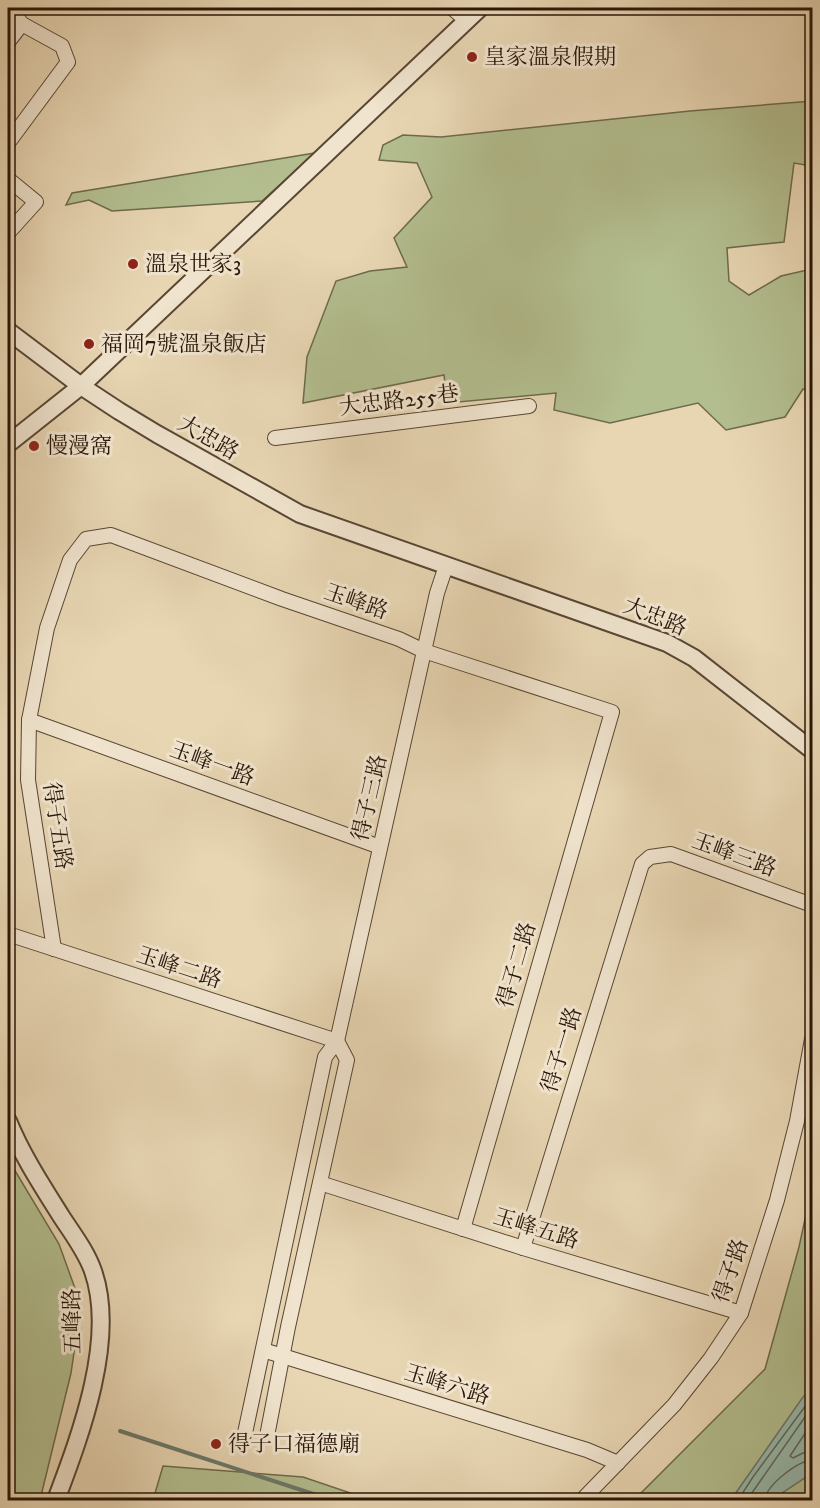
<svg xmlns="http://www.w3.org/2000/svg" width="820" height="1508" font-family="'IM FELL DW Pica','Noto Serif TC',serif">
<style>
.green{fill:#b3be8f;stroke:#6e6a4c;stroke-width:1.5}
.water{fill:#97b9ac;stroke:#6b786a;stroke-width:1.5}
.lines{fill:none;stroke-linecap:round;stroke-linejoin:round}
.shore{stroke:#60685a;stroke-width:1.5}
.stream{stroke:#6b786a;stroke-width:4}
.minor-casing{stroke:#594633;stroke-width:16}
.tertiary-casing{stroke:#594633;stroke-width:20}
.minor{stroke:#f0e4ce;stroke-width:14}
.tertiary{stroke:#f0e4ce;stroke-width:16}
.poi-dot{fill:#8f2418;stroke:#f0e4ce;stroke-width:2}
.labels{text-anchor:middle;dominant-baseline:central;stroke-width:6;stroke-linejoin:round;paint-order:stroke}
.poi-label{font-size:22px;fill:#291608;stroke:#f0e4ce;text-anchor:start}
.street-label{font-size:22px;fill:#291608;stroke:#f0e4ce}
</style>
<rect width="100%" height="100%" fill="#e8d6b3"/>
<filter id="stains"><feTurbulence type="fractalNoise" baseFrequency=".00333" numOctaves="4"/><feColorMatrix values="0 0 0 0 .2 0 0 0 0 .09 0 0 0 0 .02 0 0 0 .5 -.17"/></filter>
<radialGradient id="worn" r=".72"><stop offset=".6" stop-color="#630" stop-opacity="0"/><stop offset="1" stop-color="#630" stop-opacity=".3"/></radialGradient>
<!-- green -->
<g class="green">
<path d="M 812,101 L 812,166 L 794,163 L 784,242 L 727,248 L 729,281 L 749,295 L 781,276 L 807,270 L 812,277 L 812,392 L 803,389 L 785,417 L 726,430 L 698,403 L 610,423 L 554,410 L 556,393 L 447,403 L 444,375 L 303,403 L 307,357 L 336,281 L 370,271 L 407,267 L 394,238 L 432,197 L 417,163 L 379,160 L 383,145 L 403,135 L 441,137 L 690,111 Z"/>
<path d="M 315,153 L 262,201 L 112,211 L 89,200 L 66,205 L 72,193 Z"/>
<path d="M 8,1159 L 59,1244 L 81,1305 L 71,1373 L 40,1500 L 8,1500 Z"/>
<path d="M 812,1187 L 812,1389 L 803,1398 L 731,1500 L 634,1500 L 765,1369 L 799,1247 Z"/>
<path d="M 163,1466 L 303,1477 L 371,1500 L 153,1500 Z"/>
<path d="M 812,1473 L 812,1500 L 776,1500 L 782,1493 Z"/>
</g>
<!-- water -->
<path class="water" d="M 812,1389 L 812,1473 L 782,1493 L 776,1500 L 731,1500 L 803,1397 Z"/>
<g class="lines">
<!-- shore -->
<g class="shore">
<path d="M 812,1423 L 790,1456 L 793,1458 L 803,1453 L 812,1451"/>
<path d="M 738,1500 L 753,1477 L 812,1397"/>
<path d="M 747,1500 L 812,1407"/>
<path d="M 765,1500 C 766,1485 798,1461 812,1460"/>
</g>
<!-- stream -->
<path class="stream" d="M 120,1431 L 332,1500"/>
<!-- minor casing -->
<g class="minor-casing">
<g id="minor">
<path d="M 452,8 L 467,21"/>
<path d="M 8,42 L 22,24"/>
<path d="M 8,143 L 68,62 L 62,46 L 22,24 L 9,8"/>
<path d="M 8,179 L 36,202 L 8,233"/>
<path d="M 275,438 L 529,406"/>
<path d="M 29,720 L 380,847"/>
<path d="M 8,934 L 337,1041"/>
<path d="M 54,949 L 28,780 L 29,720 L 47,628 L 70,560 L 86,539 L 111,535 L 282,599 L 399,639 L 424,651 L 612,712 L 463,1229"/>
<path d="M 320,1183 L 523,1248 L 741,1313"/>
<path d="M 523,1248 L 642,864 L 650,857 L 671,854 L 812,905"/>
<path d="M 263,1350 L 587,1450 L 618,1463"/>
<path d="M 245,1433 L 325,1057 L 337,1041 L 437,593 L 446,566"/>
<path d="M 267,1436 L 288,1327 L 347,1060 L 337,1041"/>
<path d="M 582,1500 L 674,1405 L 711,1358 L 741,1313 L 777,1200 L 797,1121 L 812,1039"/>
</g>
</g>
<!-- tertiary casing -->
<g class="tertiary-casing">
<g id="tertiary">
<path d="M 8,331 L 81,386 L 119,411 L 157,434 L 300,514 L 667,643 L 694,658 L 812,750"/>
<path d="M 8,444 L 81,386 L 480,8"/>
<path d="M 8,1121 C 22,1155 41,1184 61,1216 C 72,1233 86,1251 93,1271 C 117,1339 80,1436 56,1500"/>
</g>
</g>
<!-- minor -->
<use href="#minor" class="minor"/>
<!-- tertiary -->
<use href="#tertiary" class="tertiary"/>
</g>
<!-- markers -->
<g class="poi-dot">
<circle cx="472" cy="57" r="6"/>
<circle cx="133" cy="264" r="6"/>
<circle cx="89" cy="344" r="6"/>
<circle cx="34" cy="446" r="6"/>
<circle cx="216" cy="1444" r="6"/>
</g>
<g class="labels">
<!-- poi labels -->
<g class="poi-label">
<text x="484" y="57">皇家溫泉假期</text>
<text x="145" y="264">溫泉世家3</text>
<text x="101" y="344">福岡7號溫泉飯店</text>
<text x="46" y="446">慢漫窩</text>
<text x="228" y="1444">得子口福德廟</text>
</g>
<!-- street labels -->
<g class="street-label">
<text transform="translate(399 401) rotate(-7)">大忠路255巷</text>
<text transform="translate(208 438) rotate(30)">大忠路</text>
<text transform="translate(356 602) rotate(19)">玉峰路</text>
<text transform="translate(655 617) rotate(22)">大忠路</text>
<text transform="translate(212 764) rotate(20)">玉峰一路</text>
<text transform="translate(370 798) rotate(-77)">得子三路</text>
<text transform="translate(57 826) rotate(81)">得子五路</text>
<text transform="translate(734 855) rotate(20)">玉峰三路</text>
<text transform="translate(517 965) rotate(-74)">得子二路</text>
<text transform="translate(179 968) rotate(18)">玉峰二路</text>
<text transform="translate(562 1050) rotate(-73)">得子一路</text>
<text transform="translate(536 1229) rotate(17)">玉峰五路</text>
<text transform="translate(731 1271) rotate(-71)">得子路</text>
<text transform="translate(73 1321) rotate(-91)">五峰路</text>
<text transform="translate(447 1385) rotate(17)">玉峰六路</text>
</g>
</g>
<!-- margin -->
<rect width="820" height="1508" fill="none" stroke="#e8d6b3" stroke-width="30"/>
<rect x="9" y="9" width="802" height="1490" fill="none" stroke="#291608" stroke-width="3"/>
<rect x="15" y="15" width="790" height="1478" fill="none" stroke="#291608" stroke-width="1.5"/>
<rect width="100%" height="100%" filter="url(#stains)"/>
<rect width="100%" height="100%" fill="url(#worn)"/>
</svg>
